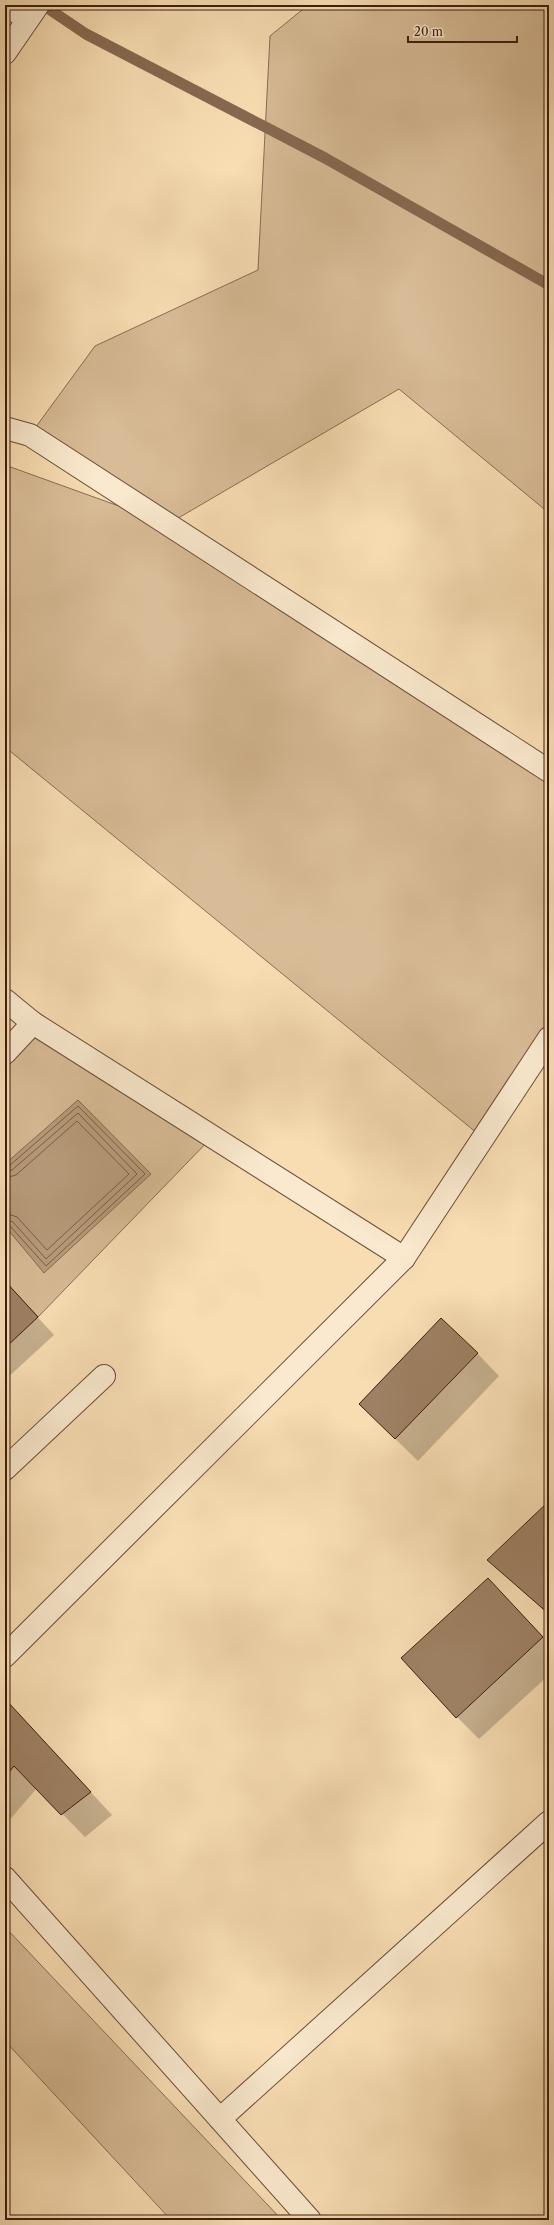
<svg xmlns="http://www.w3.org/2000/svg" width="554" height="2225" font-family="'Libre Caslon Text',serif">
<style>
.green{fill:#d8bc97;stroke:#8a6c53}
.water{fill:#b89c7b;stroke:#876950}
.shadow{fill:#0003}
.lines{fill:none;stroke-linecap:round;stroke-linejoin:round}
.shore{stroke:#7a5c45;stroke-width:1}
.stream{stroke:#876950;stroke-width:11}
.building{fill:#9e8164;stroke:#3d1d0f}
.minor-casing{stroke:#6c4d38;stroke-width:24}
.tertiary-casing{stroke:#6c4d38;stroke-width:24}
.minor{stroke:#fae9ce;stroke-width:22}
.tertiary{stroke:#fae9ce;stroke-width:22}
</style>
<rect width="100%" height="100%" fill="#f8ddb3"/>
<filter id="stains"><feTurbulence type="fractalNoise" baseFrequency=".005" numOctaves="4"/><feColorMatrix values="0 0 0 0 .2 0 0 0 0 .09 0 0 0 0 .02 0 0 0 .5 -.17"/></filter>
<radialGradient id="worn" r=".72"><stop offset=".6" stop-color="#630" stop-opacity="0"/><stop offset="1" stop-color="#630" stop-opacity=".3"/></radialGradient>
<!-- green -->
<g class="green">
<path d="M 308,5 L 549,5 L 549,513 L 399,389 L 168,524 L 549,771 L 549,1038 L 483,1138 L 5,747 L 5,465 L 166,523 L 30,435 L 95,346 L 258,270 L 270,36 Z"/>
<path d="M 33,1023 L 213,1136 L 38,1317 L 5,1282 L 5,1053 Z"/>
<path d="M 5,1927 L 282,2220 L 171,2220 L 5,2041 Z"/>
</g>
<!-- water -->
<path class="water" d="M 78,1100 L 151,1174 L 44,1273 L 5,1226 L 5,1164 Z"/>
<!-- shadow -->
<g class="shadow">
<path d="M 5,1282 L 54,1335 L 5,1380 Z"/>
<path d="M 477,1353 L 499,1376 L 418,1461 L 383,1427 Z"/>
<path d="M 549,1502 L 549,1615 L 488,1560 Z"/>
<path d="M 488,1579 L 549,1643 L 549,1675 L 479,1739 L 457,1717 Z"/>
<path d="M 7,1702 L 112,1815 L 85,1837 L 37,1788 L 7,1823 L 5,1821 L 5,1704 Z"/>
</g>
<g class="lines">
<!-- shore -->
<g class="shore">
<path d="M 5,1167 L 9,1166 L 78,1106 L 145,1174 L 46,1266 L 10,1226 L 5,1224"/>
<path d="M 5,1172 L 12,1170 L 78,1113 L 137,1174 L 46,1259 L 13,1222 L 5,1219"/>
<path d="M 5,1178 L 16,1175 L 77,1121 L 129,1174 L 47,1250 L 17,1217 L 5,1213"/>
</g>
<!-- stream -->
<path class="stream" d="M 43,5 L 86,34 L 325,158 L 549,285"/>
</g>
<!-- building -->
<g class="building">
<path d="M 5,1281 L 38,1317 L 5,1348 Z"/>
<path d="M 441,1318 L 478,1353 L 395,1439 L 359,1404 Z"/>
<path d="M 549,1501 L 549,1614 L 487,1560 Z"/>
<path d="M 488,1578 L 543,1637 L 456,1718 L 401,1658 Z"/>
<path d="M 7,1701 L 91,1792 L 61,1815 L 14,1766 L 5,1777 L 5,1703 Z"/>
</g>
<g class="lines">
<!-- minor casing -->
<g class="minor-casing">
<g id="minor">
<path d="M 5,5 L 28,19"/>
<path d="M 5,53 L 38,5"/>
<path d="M 5,428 L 30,435 L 549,771"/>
<path d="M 5,1000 L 33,1023"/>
<path d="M 5,1053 L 33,1023 L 404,1258"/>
<path d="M 5,1469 L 104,1376"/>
<path d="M 5,1656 L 404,1258 L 549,1038"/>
<path d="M 220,2119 L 549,1822"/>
</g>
</g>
<!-- tertiary casing -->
<g class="tertiary-casing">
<path id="tertiary" d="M 5,1878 L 310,2220"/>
</g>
<!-- minor -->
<use href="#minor" class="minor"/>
<!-- tertiary -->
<use href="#tertiary" class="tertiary"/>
</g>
<!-- margin -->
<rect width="554" height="2225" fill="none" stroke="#f8ddb3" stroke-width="20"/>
<rect x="6" y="6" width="542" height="2213" fill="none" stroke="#3d1d0f" stroke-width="2"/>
<rect x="10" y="10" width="534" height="2205" fill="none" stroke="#3d1d0f"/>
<!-- scale -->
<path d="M408 36v6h109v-6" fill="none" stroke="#3d1d0f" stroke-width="2"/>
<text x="414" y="36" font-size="12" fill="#3d1d0f" stroke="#fae9ce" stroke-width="3" paint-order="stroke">20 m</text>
<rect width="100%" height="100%" filter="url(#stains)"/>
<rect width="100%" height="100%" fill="url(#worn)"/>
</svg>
